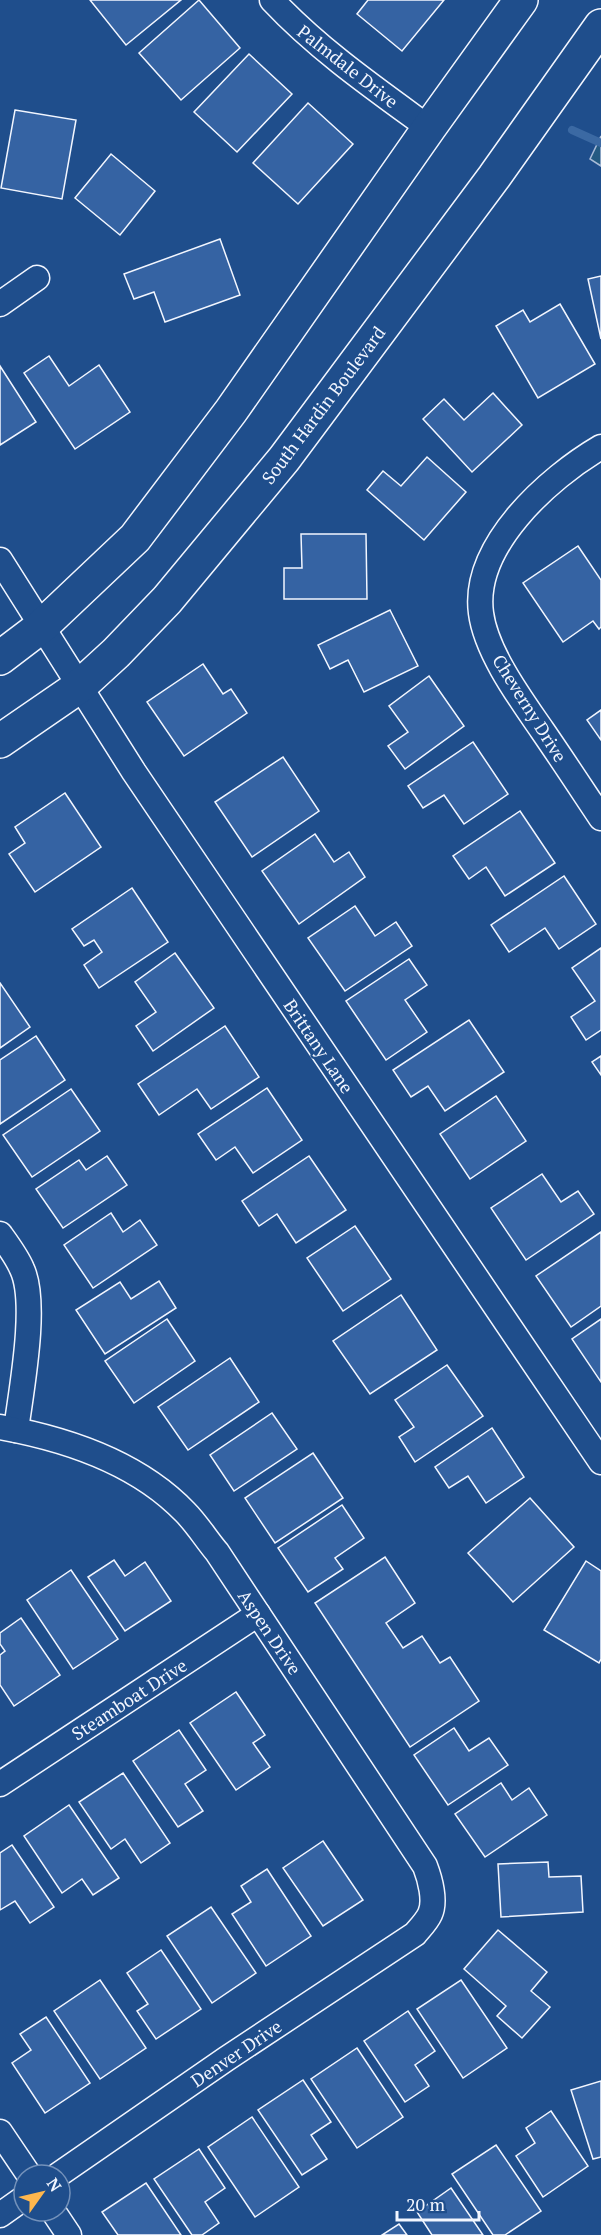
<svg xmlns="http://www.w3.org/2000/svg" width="601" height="2235" font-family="'PT Serif',serif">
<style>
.green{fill:#245a82;stroke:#a8bbd7;stroke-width:1.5}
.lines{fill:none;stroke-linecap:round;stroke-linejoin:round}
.stream{stroke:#3b69a3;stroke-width:8}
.building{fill:#3563a3;stroke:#f2f6ff;stroke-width:1.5}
.street-casing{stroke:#f2f6ff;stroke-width:27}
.secondary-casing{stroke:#f2f6ff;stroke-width:36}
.street{stroke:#1f4e8c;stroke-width:24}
.secondary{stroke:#1f4e8c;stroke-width:33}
.labels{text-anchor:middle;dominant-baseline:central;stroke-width:4.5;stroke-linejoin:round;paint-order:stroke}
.street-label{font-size:18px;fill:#f2f6ff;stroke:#1f4e8c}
</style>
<rect width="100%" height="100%" fill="#1f4e8c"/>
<!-- green -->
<path class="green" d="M 601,136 L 601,166 L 590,159 Z"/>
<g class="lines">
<!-- stream -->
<path class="stream" d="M 572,130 L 601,143"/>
</g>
<!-- building -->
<g class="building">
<path d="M 90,0 L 181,0 L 126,45 Z"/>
<path d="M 199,0 L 240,48 L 181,100 L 139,53 Z"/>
<path d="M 368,0 L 444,0 L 402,51 L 357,14 Z"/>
<path d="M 249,54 L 292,94 L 237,152 L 194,112 Z"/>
<path d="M 308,103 L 353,144 L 298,204 L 253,163 Z"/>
<path d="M 15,110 L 76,120 L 62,199 L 1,188 Z"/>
<path d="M 111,154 L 155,191 L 120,235 L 75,198 Z"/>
<path d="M 220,239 L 240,295 L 165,322 L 154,292 L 134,299 L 124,274 Z"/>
<path d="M 601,276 L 601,339 L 588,279 Z"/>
<path d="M 560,304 L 595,364 L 538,398 L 496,326 L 523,310 L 530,322 Z"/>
<path d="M 49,356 L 69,386 L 99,365 L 130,412 L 75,449 L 24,373 Z"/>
<path d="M 0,366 L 36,422 L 0,445 Z"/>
<path d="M 493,393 L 522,425 L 472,472 L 423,419 L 444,399 L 464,420 Z"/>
<path d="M 427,457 L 466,492 L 424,540 L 367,490 L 383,471 L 401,486 Z"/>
<path d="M 301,534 L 366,534 L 367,599 L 284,599 L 284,568 L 302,568 Z"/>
<path d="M 578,546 L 601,580 L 601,627 L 599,629 L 593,621 L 563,642 L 523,583 Z"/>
<path d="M 390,610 L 418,666 L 364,692 L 348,660 L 330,669 L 318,645 Z"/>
<path d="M 203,664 L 223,694 L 231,689 L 247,713 L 184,756 L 147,702 Z"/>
<path d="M 429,676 L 464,726 L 405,769 L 388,746 L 408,732 L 389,706 Z"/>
<path d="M 601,710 L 601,740 L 587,720 Z"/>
<path d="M 473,742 L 508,794 L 464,824 L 444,795 L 423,808 L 408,786 Z"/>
<path d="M 283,757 L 319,811 L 252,857 L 215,802 Z"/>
<path d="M 65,793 L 101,847 L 35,892 L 9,854 L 25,843 L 15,827 Z"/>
<path d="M 520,811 L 555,863 L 505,896 L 486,867 L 469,879 L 453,856 Z"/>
<path d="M 315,834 L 334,862 L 349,852 L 365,877 L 299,924 L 262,871 Z"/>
<path d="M 564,876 L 596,924 L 559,949 L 545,928 L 509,952 L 491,925 Z"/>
<path d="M 132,888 L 168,942 L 99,988 L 84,965 L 102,952 L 94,940 L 84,946 L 72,929 Z"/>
<path d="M 355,906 L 375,936 L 396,922 L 412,946 L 345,991 L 308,938 Z"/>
<path d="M 601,948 L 601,1030 L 586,1040 L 571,1017 L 595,1001 L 572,968 Z"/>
<path d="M 175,953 L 214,1008 L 153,1051 L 136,1026 L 156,1012 L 135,982 Z"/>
<path d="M 409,959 L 427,985 L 405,1000 L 427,1032 L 386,1060 L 346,1001 Z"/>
<path d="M 0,983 L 30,1027 L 0,1048 Z"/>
<path d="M 469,1020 L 504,1072 L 445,1111 L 428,1086 L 411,1097 L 393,1070 Z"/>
<path d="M 225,1026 L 259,1077 L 211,1109 L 197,1089 L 159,1115 L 138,1084 Z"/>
<path d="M 36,1036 L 65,1080 L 0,1124 L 0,1060 Z"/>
<path d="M 601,1056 L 601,1075 L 592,1062 Z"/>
<path d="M 267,1088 L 302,1140 L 253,1173 L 235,1147 L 216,1160 L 198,1134 Z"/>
<path d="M 71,1089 L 100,1131 L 32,1177 L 3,1135 Z"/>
<path d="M 496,1096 L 526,1141 L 470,1179 L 440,1134 Z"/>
<path d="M 107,1156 L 127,1185 L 63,1228 L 36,1189 L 79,1160 L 86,1170 Z"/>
<path d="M 309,1156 L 346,1210 L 296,1243 L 277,1214 L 259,1226 L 242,1201 Z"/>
<path d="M 542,1174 L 561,1202 L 578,1191 L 594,1214 L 526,1260 L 491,1208 Z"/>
<path d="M 111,1213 L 123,1232 L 140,1220 L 157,1245 L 93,1288 L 64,1245 Z"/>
<path d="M 355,1226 L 391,1279 L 343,1311 L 307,1258 Z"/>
<path d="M 601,1232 L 601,1306 L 571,1327 L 536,1276 Z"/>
<path d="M 159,1281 L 176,1308 L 105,1354 L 76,1310 L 120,1282 L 131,1299 Z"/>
<path d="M 401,1295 L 437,1350 L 370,1394 L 333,1341 Z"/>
<path d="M 167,1319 L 195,1361 L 134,1403 L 105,1361 Z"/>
<path d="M 601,1319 L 601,1382 L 572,1339 Z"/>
<path d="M 230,1358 L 259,1402 L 188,1450 L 158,1407 Z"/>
<path d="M 447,1365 L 483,1416 L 415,1462 L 399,1437 L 414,1427 L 395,1400 Z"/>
<path d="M 272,1413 L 297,1449 L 234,1491 L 210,1455 Z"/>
<path d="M 492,1428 L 524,1477 L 486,1503 L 468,1476 L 449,1488 L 435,1467 Z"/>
<path d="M 313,1453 L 343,1498 L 275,1543 L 245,1498 Z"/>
<path d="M 530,1498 L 574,1547 L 513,1602 L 468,1553 Z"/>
<path d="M 342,1505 L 364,1538 L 335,1558 L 343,1569 L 308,1592 L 278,1548 Z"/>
<path d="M 385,1557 L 415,1603 L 386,1623 L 403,1648 L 422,1636 L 440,1663 L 450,1657 L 479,1701 L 410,1747 L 315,1603 Z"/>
<path d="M 114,1560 L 125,1576 L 145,1562 L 171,1601 L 125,1631 L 88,1577 Z"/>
<path d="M 586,1561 L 601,1571 L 601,1659 L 599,1663 L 544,1630 Z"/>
<path d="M 71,1570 L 118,1639 L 73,1669 L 27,1600 Z"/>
<path d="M 21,1618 L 60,1675 L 14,1706 L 0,1685 L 0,1655 L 5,1651 L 0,1644 L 0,1633 Z"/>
<path d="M 236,1692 L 265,1735 L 253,1743 L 270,1767 L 236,1790 L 190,1723 Z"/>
<path d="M 454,1728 L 469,1751 L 489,1738 L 508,1765 L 448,1805 L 414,1755 Z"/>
<path d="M 179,1730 L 206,1770 L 185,1784 L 203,1811 L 178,1827 L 133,1761 Z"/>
<path d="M 123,1773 L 170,1843 L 141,1863 L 125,1839 L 111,1849 L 79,1802 Z"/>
<path d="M 501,1783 L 512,1800 L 529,1788 L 547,1815 L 485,1857 L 455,1814 Z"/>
<path d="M 69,1805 L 119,1878 L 93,1895 L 82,1879 L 62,1893 L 24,1836 Z"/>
<path d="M 323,1841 L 363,1900 L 323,1926 L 283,1868 Z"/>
<path d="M 12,1845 L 54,1907 L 30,1923 L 15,1901 L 0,1910 L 0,1853 Z"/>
<path d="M 548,1862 L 549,1877 L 581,1876 L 583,1912 L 501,1917 L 498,1864 Z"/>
<path d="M 267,1869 L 311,1936 L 266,1966 L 232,1914 L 251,1902 L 241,1886 Z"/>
<path d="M 211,1907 L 256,1973 L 212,2003 L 167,1936 Z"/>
<path d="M 498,1930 L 547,1972 L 531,1991 L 550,2007 L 522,2038 L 497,2016 L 506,2006 L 464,1969 Z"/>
<path d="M 161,1950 L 201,2009 L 156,2039 L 137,2011 L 148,2004 L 127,1973 Z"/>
<path d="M 100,1980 L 146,2048 L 100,2079 L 54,2011 Z"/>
<path d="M 461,1980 L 507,2048 L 463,2078 L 417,2009 Z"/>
<path d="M 408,2011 L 435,2051 L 415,2065 L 429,2086 L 405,2102 L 364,2041 Z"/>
<path d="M 46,2017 L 90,2083 L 45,2113 L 12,2063 L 31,2050 L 20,2034 Z"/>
<path d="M 357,2048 L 403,2117 L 357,2148 L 311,2079 Z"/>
<path d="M 303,2080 L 331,2122 L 311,2135 L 327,2159 L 302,2175 L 258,2110 Z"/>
<path d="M 601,2081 L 601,2157 L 593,2159 L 571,2090 Z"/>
<path d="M 551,2111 L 588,2166 L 543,2197 L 516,2156 L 535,2143 L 526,2128 Z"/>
<path d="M 252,2117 L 299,2187 L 255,2217 L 208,2147 Z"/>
<path d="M 496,2145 L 541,2211 L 505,2235 L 493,2235 L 452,2174 Z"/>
<path d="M 199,2149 L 225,2188 L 205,2202 L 219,2223 L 202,2235 L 192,2235 L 154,2179 Z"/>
<path d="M 146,2183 L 181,2235 L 118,2235 L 102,2212 Z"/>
<path d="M 451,2188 L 483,2235 L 432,2235 L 417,2212 Z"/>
<path d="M 399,2224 L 407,2235 L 382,2235 Z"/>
</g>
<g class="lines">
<!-- street casing -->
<g class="street-casing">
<g id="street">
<path d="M 272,0 C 318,49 374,88 429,128"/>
<path d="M 0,304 L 37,278"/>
<path d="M 601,447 C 548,478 472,546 481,613 C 486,652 520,698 542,730 C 562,759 581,788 601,818"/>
<path d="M 0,560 L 134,772 L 601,1462"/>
<path d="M 0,1234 C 8,1245 17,1257 22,1269 C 38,1303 21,1391 16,1430"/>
<path d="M 0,1427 C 67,1439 137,1462 185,1512 C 197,1524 206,1539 217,1552 L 425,1866 C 430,1879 436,1901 430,1914 C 427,1921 420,1928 415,1934 L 226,2059 L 58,2175"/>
<path d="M 0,1784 L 258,1614"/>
<path d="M 0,2132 L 29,2175"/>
<path d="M 53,2211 L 69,2235"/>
<path d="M 0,2215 L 24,2198"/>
</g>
</g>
<!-- secondary casing -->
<g class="secondary-casing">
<g id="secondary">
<path d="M 0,658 L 42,626 L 135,538 L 231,411 L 429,128 L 521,0"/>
<path d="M 0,741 L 80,686 L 116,653 L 167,600 L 284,459 L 494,177 L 601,26"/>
</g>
</g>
<!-- street -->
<use href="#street" class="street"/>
<!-- secondary -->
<use href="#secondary" class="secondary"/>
</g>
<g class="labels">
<!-- street labels -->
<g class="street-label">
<text transform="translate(348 66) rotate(38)">Palmdale Drive</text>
<text transform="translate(323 405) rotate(-53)">South Hardin Boulevard</text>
<text transform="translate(530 708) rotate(58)">Cheverny Drive</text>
<text transform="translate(319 1046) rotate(56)">Brittany Lane</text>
<text transform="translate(270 1632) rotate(56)">Aspen Drive</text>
<text transform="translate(129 1699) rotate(-33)">Steamboat Drive</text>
<text transform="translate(236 2053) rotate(-34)">Denver Drive</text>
</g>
</g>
<!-- north arrow -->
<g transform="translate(42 2193) rotate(56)"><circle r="28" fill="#1f4e8c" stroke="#7391ba" stroke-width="1.5"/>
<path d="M0-4.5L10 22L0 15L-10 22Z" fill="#ffb74d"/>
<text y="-9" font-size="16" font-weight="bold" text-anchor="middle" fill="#f2f6ff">N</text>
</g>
<!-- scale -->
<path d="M397 2211v9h82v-9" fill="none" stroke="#f2f6ff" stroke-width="3"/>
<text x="406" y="2211" font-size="18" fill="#f2f6ff" stroke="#1f4e8c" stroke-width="4.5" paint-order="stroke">20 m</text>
</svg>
